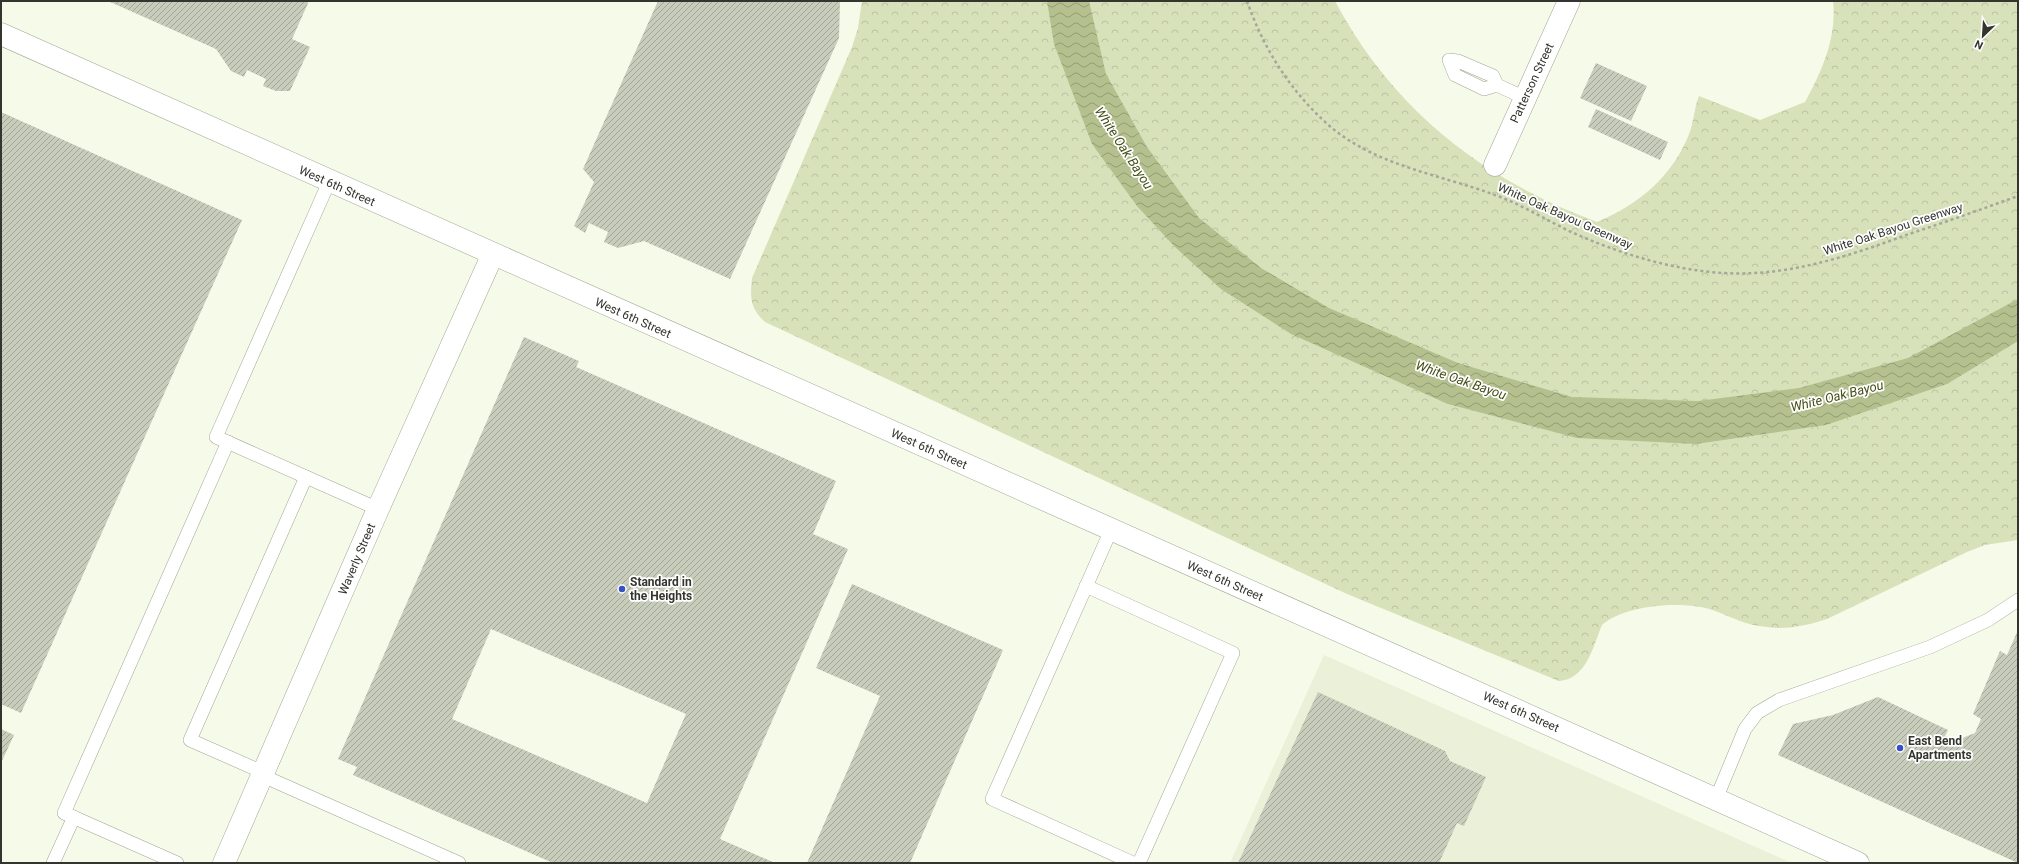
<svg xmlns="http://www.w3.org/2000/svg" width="2019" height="864" font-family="Roboto,sans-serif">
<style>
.built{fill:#eaf1d8}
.forest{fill:url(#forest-crowns)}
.water{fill:url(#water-waves)}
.building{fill:url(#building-hatch);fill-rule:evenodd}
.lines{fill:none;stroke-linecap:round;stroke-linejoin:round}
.lane-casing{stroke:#a0a594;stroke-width:14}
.street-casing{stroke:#a0a594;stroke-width:23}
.path{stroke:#a4a89b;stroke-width:2.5;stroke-dasharray:3 3;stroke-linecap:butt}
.lane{stroke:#fff;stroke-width:13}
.street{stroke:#fff;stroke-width:22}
.poi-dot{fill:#3851c3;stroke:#fff;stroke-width:1.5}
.labels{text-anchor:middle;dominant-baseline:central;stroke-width:3.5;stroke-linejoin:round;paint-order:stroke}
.street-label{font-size:12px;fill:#34352f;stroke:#fff}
.poi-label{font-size:12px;font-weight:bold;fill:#34352f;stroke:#fff;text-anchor:start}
.water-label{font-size:13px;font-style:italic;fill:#454f17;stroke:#fff}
</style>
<defs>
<pattern id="forest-crowns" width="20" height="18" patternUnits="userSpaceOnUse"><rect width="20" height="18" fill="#d8e2ba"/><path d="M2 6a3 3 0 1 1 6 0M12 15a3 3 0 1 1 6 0" fill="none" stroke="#bac2a0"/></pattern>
<pattern id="water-waves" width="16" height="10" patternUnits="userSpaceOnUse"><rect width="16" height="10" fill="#b4c08e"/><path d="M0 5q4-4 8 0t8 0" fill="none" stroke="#939d74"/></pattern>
<pattern id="building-hatch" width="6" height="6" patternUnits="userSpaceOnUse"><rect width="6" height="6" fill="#c7ccbb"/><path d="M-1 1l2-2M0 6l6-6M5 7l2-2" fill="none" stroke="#a2a698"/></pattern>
</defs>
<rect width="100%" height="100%" fill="#f6fbe9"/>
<!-- built -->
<path class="built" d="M 1324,655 L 1792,863 L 1230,863 Z"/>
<!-- forest -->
<path class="forest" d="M 862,1 L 1335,1 C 1393,110 1482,179 1597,222 C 1638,205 1673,176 1689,134 C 1694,122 1694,108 1699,96 L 1760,120 L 1805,102 C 1822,71 1837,37 1833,1 L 2018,1 L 2018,540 L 1985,545 L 1967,552 L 1827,619 C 1808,625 1788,630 1767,627 C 1745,625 1734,618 1715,611 C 1686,600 1626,604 1602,625 C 1593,646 1587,679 1559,681 L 1347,594 L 765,322 C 750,308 750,298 752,278 L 852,47 L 858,28 Z"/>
<!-- water -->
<path class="water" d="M 1047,1 L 1089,1 L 1106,74 L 1147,147 L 1199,218 L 1261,268 L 1329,308 L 1458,363 L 1572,397 L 1698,401 L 1799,388 L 1908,358 L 2018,299 L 2018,341 L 1947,384 L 1826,425 L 1696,444 L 1577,438 L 1448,404 L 1291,334 L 1221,289 L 1175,247 L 1137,206 L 1092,144 L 1054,44 Z"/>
<!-- building -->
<g class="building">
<path d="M 108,1 L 309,1 L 292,39 L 310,47 L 290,91 L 276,91 L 263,86 L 266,79 L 247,70 L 244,77 L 231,71 L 216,49 Z"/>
<path d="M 658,1 L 840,1 L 839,38 L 730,279 L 644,241 L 618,248 L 604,242 L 608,232 L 589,223 L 585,233 L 574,226 L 594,182 L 583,169 Z"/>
<path d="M 1596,63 L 1647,86 L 1631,121 L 1580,98 Z"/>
<path d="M 1596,109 L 1668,142 L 1660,160 L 1588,127 Z"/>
<path d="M 1,112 L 242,220 L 21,713 L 1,704 Z"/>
<path d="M 524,337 L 579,361 L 576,367 L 836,481 L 813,534 L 848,549 L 720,839 L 775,863 L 553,863 L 353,775 L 357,767 L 338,759 ZM 491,629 L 686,714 L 647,803 L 452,719 Z"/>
<path d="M 852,584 L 1003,650 L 910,863 L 807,863 L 880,696 L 816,668 Z"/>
<path d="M 2018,630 L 2018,863 L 1778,755 L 1793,724 L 1833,715 L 1878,697 L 1948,730 L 1945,736 L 1957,740 L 1975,733 L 1981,719 L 1973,714 L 2000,651 L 2007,655 Z"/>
<path d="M 1318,692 L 1445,751 L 1450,761 L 1486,777 L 1464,826 L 1457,823 L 1439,863 L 1238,863 Z"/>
<path d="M 1,729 L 14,735 L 1,763 Z"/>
</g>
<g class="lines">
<!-- lane casing -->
<g class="lane-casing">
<g id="lane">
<path d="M 1497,85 L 1493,76 L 1458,61 L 1449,60 L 1455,75 L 1484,89 L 1497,85 L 1525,98"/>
<path d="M 329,182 L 216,437 L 378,509"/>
<path d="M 1111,530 L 992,799 L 1133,863"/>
<path d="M 1086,586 L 1233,653 L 1139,863"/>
<path d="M 265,773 L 190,740 L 306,477"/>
<path d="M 263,776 L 459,863"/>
<path d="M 1716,799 L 1745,729 L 1757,713 L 1779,700 L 1930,647 L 1988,620 L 2018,600"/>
<path d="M 53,863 L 74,817"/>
<path d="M 177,863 L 64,813 L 228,442"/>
</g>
</g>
<!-- street casing -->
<g class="street-casing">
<g id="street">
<path d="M 1,34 C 619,314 1240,585 1858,863"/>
<path d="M 1495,165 L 1569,1"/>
<path d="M 224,863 L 378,509 L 492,256"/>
</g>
</g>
<!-- path -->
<path class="path" d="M 1247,1 C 1264,50 1292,94 1332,128 C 1378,166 1441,175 1495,195 C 1520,204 1543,218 1567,230 C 1623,256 1693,277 1755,273 C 1808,270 1860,252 1909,234 C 1946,222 1982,209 2018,196"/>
<!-- lane -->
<use href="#lane" class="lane"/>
<!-- street -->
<use href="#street" class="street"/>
</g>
<!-- markers -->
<g class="poi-dot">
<circle cx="622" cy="589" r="4"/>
<circle cx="1900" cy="748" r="4"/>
</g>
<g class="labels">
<!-- street labels -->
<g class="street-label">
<text transform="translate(1532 83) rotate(-65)">Patterson Street</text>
<text transform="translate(337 186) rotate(24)">West 6th Street</text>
<text transform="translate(1565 216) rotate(24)">White Oak Bayou Greenway</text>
<text transform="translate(1893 229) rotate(-18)">White Oak Bayou Greenway</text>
<text transform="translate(633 318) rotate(24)">West 6th Street</text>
<text transform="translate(929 449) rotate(24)">West 6th Street</text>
<text transform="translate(357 559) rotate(-67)">Waverly Street</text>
<text transform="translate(1225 581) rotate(24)">West 6th Street</text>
<text transform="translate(1521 712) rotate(24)">West 6th Street</text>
</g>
<!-- poi labels -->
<g class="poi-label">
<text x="630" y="582">Standard in<tspan x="630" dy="14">the Heights</tspan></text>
<text x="1908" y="741">East Bend<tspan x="1908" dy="14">Apartments</tspan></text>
</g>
<!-- water labels -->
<g class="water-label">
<text transform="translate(1124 148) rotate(57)">White Oak Bayou</text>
<text transform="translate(1461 380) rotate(19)">White Oak Bayou</text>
<text transform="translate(1837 396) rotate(-14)">White Oak Bayou</text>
</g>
</g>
<!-- border -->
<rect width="2019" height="864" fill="none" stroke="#34352f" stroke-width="4"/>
<!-- north arrow -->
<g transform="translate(1983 36) rotate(205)" stroke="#ffffff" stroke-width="3" paint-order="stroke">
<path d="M0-3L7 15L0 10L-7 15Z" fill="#34352f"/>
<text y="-6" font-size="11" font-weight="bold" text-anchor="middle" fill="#34352f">N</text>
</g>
</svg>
